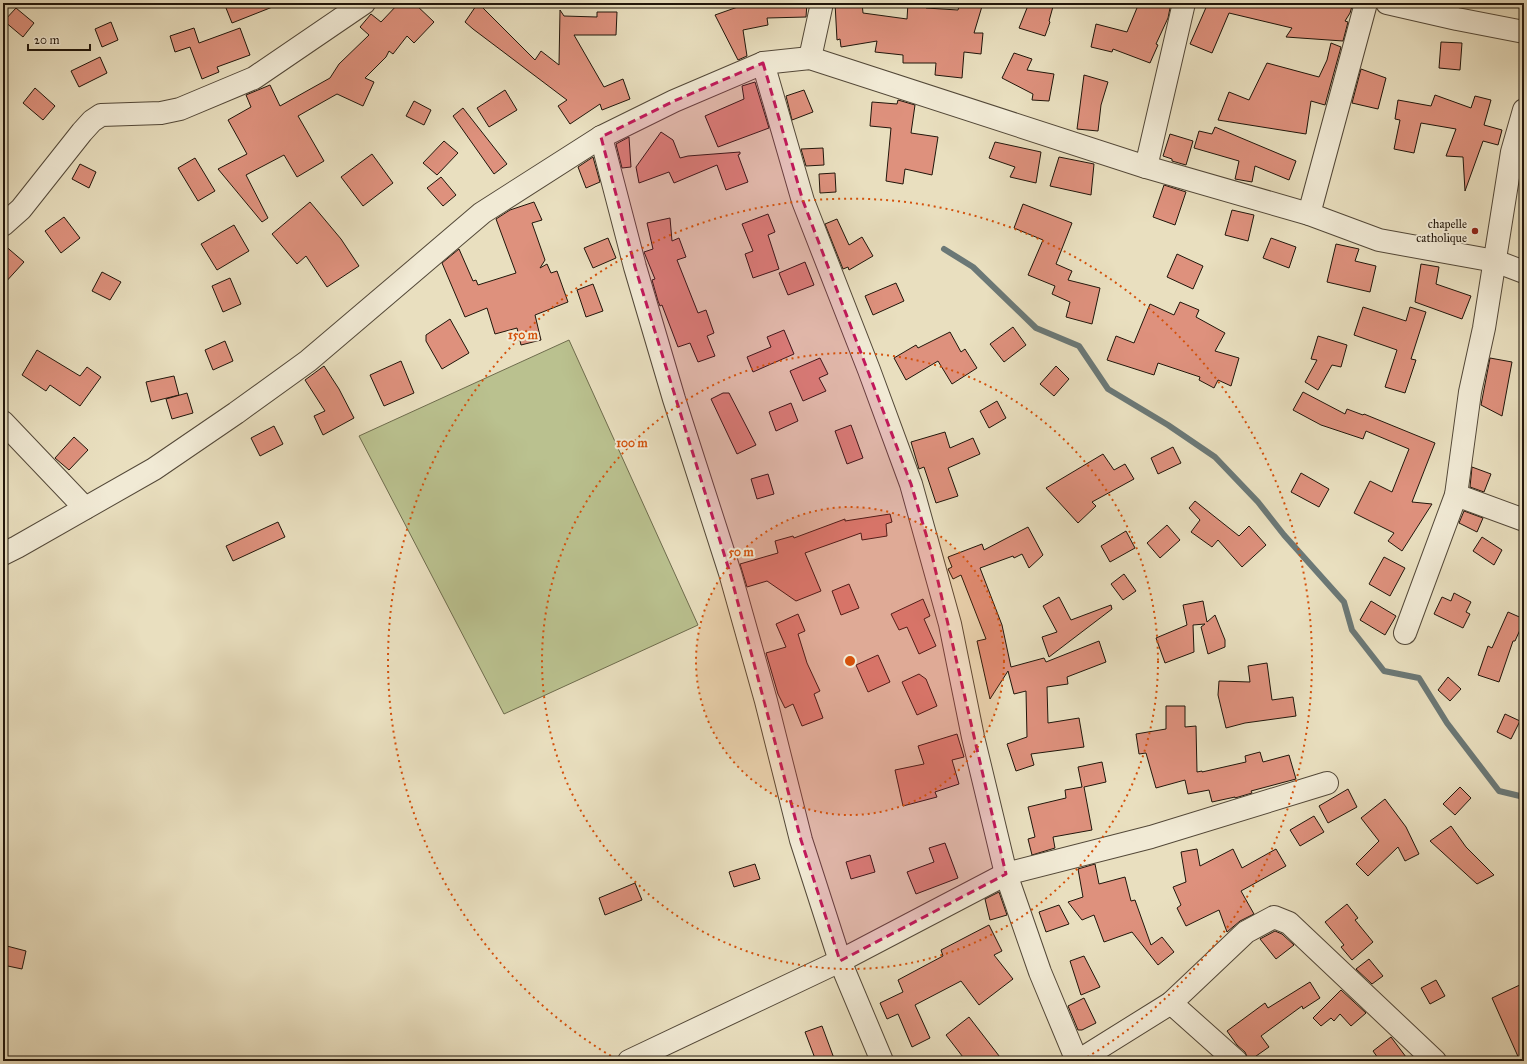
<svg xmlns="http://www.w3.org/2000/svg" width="1527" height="1064" font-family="'IM FELL Great Primer',serif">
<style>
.green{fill:#bac18f;stroke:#6e6c4d}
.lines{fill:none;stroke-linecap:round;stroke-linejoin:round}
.stream{stroke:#6b7876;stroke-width:6}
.building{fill:#de917d;stroke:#21160b}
.minor-casing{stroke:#534838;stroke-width:24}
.minor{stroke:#f1ead5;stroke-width:22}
.marked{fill:#c2185b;fill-opacity:0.2;stroke:#c2185b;stroke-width:3;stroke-dasharray:8 5;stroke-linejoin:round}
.ring{fill:none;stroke:#d4520c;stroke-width:2;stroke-dasharray:2 4}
.poi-dot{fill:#8f2418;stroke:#f1ead5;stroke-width:1.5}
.labels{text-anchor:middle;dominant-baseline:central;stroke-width:4;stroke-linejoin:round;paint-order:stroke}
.poi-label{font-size:12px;fill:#21160b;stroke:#f1ead5;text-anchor:end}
.centre{fill:#d4520c;stroke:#f1ead5;stroke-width:2}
.ring-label{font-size:12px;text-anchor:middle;font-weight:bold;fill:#d4520c;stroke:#f1ead5;stroke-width:4;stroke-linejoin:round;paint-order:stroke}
</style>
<rect width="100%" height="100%" fill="#e9dfbf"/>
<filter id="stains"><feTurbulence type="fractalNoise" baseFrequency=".005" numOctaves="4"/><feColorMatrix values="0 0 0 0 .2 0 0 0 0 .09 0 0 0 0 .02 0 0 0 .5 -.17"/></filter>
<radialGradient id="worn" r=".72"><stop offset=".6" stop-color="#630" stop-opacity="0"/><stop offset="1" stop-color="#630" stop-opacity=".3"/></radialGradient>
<!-- green -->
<path class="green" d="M 569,340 L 698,625 L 504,714 L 359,436 Z"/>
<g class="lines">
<!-- stream -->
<path class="stream" d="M 944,249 L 973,267 L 1036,328 L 1079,346 L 1108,389 L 1168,425 L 1215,457 L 1258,502 L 1284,535 L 1344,602 L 1352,630 L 1384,671 L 1419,678 L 1447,723 L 1499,791 L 1524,797"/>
</g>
<!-- building -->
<g class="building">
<path d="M 224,3 L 280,3 L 280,4 L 232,23 Z"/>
<path d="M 399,3 L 414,3 L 434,22 L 414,43 L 407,36 L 393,54 L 389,51 L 386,57 L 365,78 L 374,82 L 363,106 L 337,94 L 298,116 L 324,161 L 297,177 L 284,155 L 246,175 L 268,218 L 262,222 L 218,169 L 247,154 L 228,120 L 251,107 L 246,95 L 270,85 L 280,106 L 330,78 L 339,64 L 369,35 L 360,27 L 371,14 L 381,22 Z"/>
<path d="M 478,3 L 535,60 L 541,51 L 559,65 L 560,10 L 564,16 L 597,17 L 597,12 L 617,12 L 616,35 L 574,35 L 604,87 L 623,79 L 630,99 L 602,110 L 600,104 L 570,124 L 558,106 L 567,100 L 473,29 L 465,22 Z"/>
<path d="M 749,3 L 807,3 L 806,17 L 767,18 L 768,25 L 743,30 L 747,56 L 738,60 L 715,15 Z"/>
<path d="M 835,3 L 862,3 L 863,13 L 907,19 L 908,3 L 926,3 L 926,8 L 958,10 L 960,3 L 983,3 L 974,33 L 983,33 L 981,54 L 964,52 L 962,78 L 935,75 L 936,63 L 903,63 L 903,55 L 875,52 L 877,41 L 841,47 L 840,39 L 837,40 Z"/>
<path d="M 1029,3 L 1054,3 L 1049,21 L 1050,22 L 1045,36 L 1019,28 Z"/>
<path d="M 1139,3 L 1171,3 L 1168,18 L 1156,44 L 1158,45 L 1150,63 L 1113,49 L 1112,52 L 1091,47 L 1096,24 L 1127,32 Z"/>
<path d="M 1208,3 L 1353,3 L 1350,13 L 1345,21 L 1348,22 L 1343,41 L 1286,37 L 1292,28 L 1229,13 L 1212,53 L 1190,44 Z"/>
<path d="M 16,8 L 34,23 L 23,37 L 4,21 Z"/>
<path d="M 111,22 L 118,40 L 102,47 L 95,29 Z"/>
<path d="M 194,28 L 199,43 L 240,28 L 250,55 L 217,67 L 219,72 L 202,79 L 190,47 L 175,52 L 170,36 Z"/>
<path d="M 1441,42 L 1462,43 L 1460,70 L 1439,68 Z"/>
<path d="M 1331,43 L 1341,47 L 1325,105 L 1311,101 L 1306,134 L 1218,120 L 1229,92 L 1249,100 L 1267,63 L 1319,77 L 1327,60 Z"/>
<path d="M 1014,53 L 1032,59 L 1027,70 L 1054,74 L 1049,101 L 1032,100 L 1033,94 L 1002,78 Z"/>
<path d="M 100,57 L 107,73 L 79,87 L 71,71 Z"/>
<path d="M 1361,69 L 1386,78 L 1378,109 L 1352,103 Z"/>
<path d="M 1084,75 L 1108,82 L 1101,105 L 1098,131 L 1077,129 Z"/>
<path d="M 755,82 L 769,128 L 718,147 L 705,116 L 744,99 L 742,86 Z"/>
<path d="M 35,88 L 55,106 L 43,120 L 23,103 Z"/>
<path d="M 505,90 L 517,110 L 489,127 L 477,108 Z"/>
<path d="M 804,90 L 813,112 L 792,120 L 786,96 Z"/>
<path d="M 1435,95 L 1471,108 L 1475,96 L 1491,100 L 1484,125 L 1502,130 L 1498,145 L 1483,141 L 1465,191 L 1463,157 L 1446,156 L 1456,129 L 1421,123 L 1414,153 L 1394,149 L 1400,120 L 1395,119 L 1398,100 L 1431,106 Z"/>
<path d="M 898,100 L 915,105 L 911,133 L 938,137 L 932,175 L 905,169 L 903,184 L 886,181 L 891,128 L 870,126 L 872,102 L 897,104 Z"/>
<path d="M 414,101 L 431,110 L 424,125 L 406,116 Z"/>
<path d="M 463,108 L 507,164 L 494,174 L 453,116 Z"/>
<path d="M 1215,127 L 1296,161 L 1289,180 L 1255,166 L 1252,182 L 1235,179 L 1239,161 L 1194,148 L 1199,131 L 1212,134 Z"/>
<path d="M 661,132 L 673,140 L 680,158 L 688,156 L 740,152 L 740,154 L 738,155 L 748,182 L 726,190 L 717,165 L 674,183 L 669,172 L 639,183 L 636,167 Z"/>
<path d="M 1170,134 L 1193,141 L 1186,165 L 1172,161 L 1172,159 L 1163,156 Z"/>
<path d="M 629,137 L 631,167 L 622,168 L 616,144 Z"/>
<path d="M 444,141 L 458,153 L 437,175 L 423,163 Z"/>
<path d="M 995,142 L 1041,152 L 1036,183 L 1010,177 L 1015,167 L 989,158 Z"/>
<path d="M 823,148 L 824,165 L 806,166 L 801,149 Z"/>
<path d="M 372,154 L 393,183 L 363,206 L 341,177 Z"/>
<path d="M 593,157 L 600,182 L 586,188 L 578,167 Z"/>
<path d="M 1059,157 L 1094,164 L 1091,195 L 1050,186 Z"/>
<path d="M 195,158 L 215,191 L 198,201 L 178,168 Z"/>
<path d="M 80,164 L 96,172 L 89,188 L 72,179 Z"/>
<path d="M 835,173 L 836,192 L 820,193 L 819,174 Z"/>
<path d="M 441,177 L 456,195 L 443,206 L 427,188 Z"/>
<path d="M 1164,185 L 1186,192 L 1175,225 L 1153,217 Z"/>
<path d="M 310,202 L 341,239 L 359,266 L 327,287 L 306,256 L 297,264 L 272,234 Z"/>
<path d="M 534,202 L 542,220 L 532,223 L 545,260 L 540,268 L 547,264 L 551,273 L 557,271 L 568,302 L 535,315 L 541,340 L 521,345 L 517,328 L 495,334 L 487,308 L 465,317 L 442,263 L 459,249 L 473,281 L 476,280 L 478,285 L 516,273 L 496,219 L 510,210 Z"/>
<path d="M 1023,204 L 1072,223 L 1056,264 L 1072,271 L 1068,280 L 1100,288 L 1092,324 L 1066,317 L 1070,302 L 1052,294 L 1055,286 L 1028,275 L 1043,240 L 1014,228 Z"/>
<path d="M 1232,210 L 1254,215 L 1248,241 L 1225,235 Z"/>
<path d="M 768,214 L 775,232 L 768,235 L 779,269 L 753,278 L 745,254 L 753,251 L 742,224 Z"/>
<path d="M 64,217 L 80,238 L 61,253 L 45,231 Z"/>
<path d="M 670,218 L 672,241 L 679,238 L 686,257 L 677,260 L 698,313 L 706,310 L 714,333 L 707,336 L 715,356 L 698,362 L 690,343 L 678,347 L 662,305 L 660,306 L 658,301 L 652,280 L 655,279 L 644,252 L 653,249 L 647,223 Z"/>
<path d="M 837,219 L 849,245 L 862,237 L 873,256 L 849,270 L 848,267 L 843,269 L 825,224 Z"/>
<path d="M 234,225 L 249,251 L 217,270 L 201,244 Z"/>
<path d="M 608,238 L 616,258 L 593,268 L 584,248 Z"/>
<path d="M 1271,238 L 1296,247 L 1289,268 L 1263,258 Z"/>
<path d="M 3,244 L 24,262 L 3,285 Z"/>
<path d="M 1336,244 L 1359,249 L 1355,261 L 1376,266 L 1370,292 L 1327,282 Z"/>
<path d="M 1177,254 L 1203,266 L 1193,289 L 1167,277 Z"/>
<path d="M 805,262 L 814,285 L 788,295 L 779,273 Z"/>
<path d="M 1421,264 L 1439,267 L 1436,284 L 1471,296 L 1462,319 L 1415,302 Z"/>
<path d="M 102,272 L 121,282 L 110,300 L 92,291 Z"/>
<path d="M 230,278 L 241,304 L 223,312 L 212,286 Z"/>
<path d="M 896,283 L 904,301 L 873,315 L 865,296 Z"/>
<path d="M 593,284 L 603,311 L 586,317 L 577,290 Z"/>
<path d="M 1180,302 L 1199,310 L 1196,317 L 1225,333 L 1215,351 L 1239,358 L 1231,386 L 1218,380 L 1214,388 L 1199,380 L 1200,377 L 1158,363 L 1154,375 L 1107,360 L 1116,336 L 1134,343 L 1150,304 L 1174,315 Z"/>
<path d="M 1363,307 L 1406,321 L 1410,307 L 1426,312 L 1411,359 L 1416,360 L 1405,393 L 1385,387 L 1397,350 L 1354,335 Z"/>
<path d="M 450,319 L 469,353 L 442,369 L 426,341 L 426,335 Z"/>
<path d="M 1013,327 L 1026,345 L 1004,362 L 990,344 Z"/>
<path d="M 784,330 L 794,354 L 753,372 L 747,357 L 771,347 L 767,337 Z"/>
<path d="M 950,332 L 961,352 L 965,349 L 977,368 L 952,384 L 938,361 L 906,380 L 894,358 L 916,345 L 918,348 Z"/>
<path d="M 1318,336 L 1347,345 L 1341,367 L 1332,365 L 1318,390 L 1305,382 L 1317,360 L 1311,359 Z"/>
<path d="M 225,341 L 233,361 L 213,370 L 205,350 Z"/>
<path d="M 37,350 L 80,376 L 87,367 L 101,377 L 80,406 L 50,385 L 46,391 L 22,375 Z"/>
<path d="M 820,358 L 828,374 L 819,378 L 826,391 L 803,401 L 790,371 Z"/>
<path d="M 1490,358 L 1512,362 L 1502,416 L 1481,405 Z"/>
<path d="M 401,361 L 414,393 L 384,406 L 370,375 Z"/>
<path d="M 324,366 L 339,389 L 354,418 L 323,435 L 314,416 L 325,411 L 305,380 Z"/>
<path d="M 1056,366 L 1069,379 L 1054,396 L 1040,384 Z"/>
<path d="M 174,376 L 179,395 L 151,402 L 146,382 Z"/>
<path d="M 1303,392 L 1345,414 L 1347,409 L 1363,415 L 1364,414 L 1435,443 L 1412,502 L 1432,504 L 1402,551 L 1388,541 L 1394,533 L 1354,513 L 1370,481 L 1392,492 L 1409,449 L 1366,431 L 1363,439 L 1321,425 L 1293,410 Z"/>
<path d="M 187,393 L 193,413 L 172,419 L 166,399 Z"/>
<path d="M 723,393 L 729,393 L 756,445 L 737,454 L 711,399 Z"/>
<path d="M 997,401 L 1006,418 L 989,428 L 980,411 Z"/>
<path d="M 791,403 L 798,421 L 776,431 L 769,412 Z"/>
<path d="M 851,425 L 863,458 L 847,464 L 835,431 Z"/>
<path d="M 274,426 L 283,444 L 260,456 L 251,438 Z"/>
<path d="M 945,432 L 950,448 L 973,438 L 980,454 L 948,468 L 958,496 L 936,503 L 924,467 L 919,469 L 911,442 Z"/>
<path d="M 74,437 L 88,450 L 69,470 L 55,458 Z"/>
<path d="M 1173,447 L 1181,463 L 1158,474 L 1151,458 Z"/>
<path d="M 1103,454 L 1114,470 L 1125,464 L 1134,479 L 1092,502 L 1096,506 L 1078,523 L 1046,488 Z"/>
<path d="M 1472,467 L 1491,474 L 1484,492 L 1470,487 Z"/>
<path d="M 1301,473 L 1329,489 L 1319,507 L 1291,492 Z"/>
<path d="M 768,474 L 774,494 L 757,499 L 751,479 Z"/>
<path d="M 1195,501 L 1239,536 L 1249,526 L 1266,545 L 1242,567 L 1218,540 L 1212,547 L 1191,532 L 1200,520 L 1189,508 Z"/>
<path d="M 1464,511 L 1483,518 L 1477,532 L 1459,523 Z"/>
<path d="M 890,514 L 892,522 L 886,524 L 887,536 L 862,540 L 861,533 L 805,553 L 821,591 L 796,601 L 767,581 L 747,587 L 740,564 L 778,553 L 775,541 L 793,536 L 794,538 L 845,519 L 845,521 Z"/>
<path d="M 278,522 L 285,537 L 233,561 L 226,546 Z"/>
<path d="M 1167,525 L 1180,540 L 1160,558 L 1147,543 Z"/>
<path d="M 1028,527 L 1043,555 L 1029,568 L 1022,554 L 1014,558 L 1013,556 L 980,568 L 1002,625 L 1011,667 L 1044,658 L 1046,662 L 1099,641 L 1106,662 L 1067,677 L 1068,684 L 1047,687 L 1048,723 L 1079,718 L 1084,747 L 1031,754 L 1034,765 L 1016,771 L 1007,744 L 1027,737 L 1026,691 L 1014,694 L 1008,671 L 990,699 L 977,641 L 986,639 L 961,575 L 953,579 L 948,569 L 952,567 L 948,557 L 982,544 L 984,550 Z"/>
<path d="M 1126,531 L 1135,548 L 1110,562 L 1101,546 Z"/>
<path d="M 1482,537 L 1502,550 L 1494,565 L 1473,551 Z"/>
<path d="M 1384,557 L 1405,568 L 1390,596 L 1369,584 Z"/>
<path d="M 1124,574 L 1136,591 L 1123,600 L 1111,584 Z"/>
<path d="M 849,584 L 859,608 L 841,615 L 832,591 Z"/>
<path d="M 1454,593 L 1471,602 L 1466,612 L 1470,614 L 1463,628 L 1434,614 L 1442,597 L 1451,601 Z"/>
<path d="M 1059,597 L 1071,620 L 1111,605 L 1112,609 L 1049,657 L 1042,637 L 1057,632 L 1043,606 Z"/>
<path d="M 923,599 L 930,616 L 924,619 L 936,646 L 919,654 L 907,627 L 899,630 L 891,614 Z"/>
<path d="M 1203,601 L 1207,622 L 1215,615 L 1225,640 L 1225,647 L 1208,654 L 1201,627 L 1205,624 L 1193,625 L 1194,652 L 1165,663 L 1156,638 L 1187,625 L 1183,605 Z"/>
<path d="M 1371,601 L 1396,616 L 1385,635 L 1360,620 Z"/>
<path d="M 1508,612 L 1524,619 L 1524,621 L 1515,641 L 1513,641 L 1499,682 L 1478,675 L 1488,646 L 1492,648 Z"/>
<path d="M 798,614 L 805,631 L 798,634 L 807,663 L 820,691 L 814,694 L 823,718 L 802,726 L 793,704 L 785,708 L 778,694 L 766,653 L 786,647 L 776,624 Z"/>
<path d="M 878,655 L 890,682 L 868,692 L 856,665 Z"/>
<path d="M 1267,663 L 1272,700 L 1293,697 L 1296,716 L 1245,723 L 1226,728 L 1218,695 L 1219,681 L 1250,682 L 1248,666 Z"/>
<path d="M 919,674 L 926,679 L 937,706 L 917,715 L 902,682 Z"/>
<path d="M 1448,677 L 1461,689 L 1450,701 L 1438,690 Z"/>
<path d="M 1166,706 L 1185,706 L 1185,727 L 1196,726 L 1197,772 L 1202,771 L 1202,772 L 1246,762 L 1245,756 L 1260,752 L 1263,762 L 1289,755 L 1296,779 L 1251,791 L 1252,793 L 1235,798 L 1235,797 L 1212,802 L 1209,790 L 1188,794 L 1185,780 L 1156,788 L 1146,753 L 1139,754 L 1136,734 L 1166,729 Z"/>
<path d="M 1505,714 L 1520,721 L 1511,739 L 1497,732 Z"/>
<path d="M 957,734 L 964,757 L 952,760 L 959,784 L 935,792 L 937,797 L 903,806 L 895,770 L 924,764 L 918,746 Z"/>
<path d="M 1102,762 L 1106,782 L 1084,787 L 1092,830 L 1053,837 L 1055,848 L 1032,855 L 1028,839 L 1035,837 L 1028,807 L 1066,798 L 1065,790 L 1082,787 L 1078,767 Z"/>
<path d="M 1460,787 L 1471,798 L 1455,815 L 1443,804 Z"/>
<path d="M 1348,789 L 1357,807 L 1328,823 L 1319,806 Z"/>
<path d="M 1385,799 L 1406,827 L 1419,854 L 1405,861 L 1398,847 L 1368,876 L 1356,864 L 1379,841 L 1361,818 Z"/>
<path d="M 1314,816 L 1324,832 L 1300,846 L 1290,830 Z"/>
<path d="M 1451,826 L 1466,847 L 1494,875 L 1477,884 L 1430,841 Z"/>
<path d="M 945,843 L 958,878 L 916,894 L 907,872 L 934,862 L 929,848 Z"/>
<path d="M 1197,849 L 1200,866 L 1233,849 L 1242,868 L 1276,849 L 1286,866 L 1241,891 L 1254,914 L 1240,921 L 1227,932 L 1219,910 L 1186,926 L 1177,908 L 1181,905 L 1173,887 L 1186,882 L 1181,852 Z"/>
<path d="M 870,855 L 875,872 L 851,879 L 846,862 Z"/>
<path d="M 755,864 L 760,879 L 734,887 L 729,872 Z"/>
<path d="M 1095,864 L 1099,884 L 1125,877 L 1131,901 L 1135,900 L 1151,945 L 1162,937 L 1174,952 L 1158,965 L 1132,932 L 1104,942 L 1094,915 L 1082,920 L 1068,902 L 1083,897 L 1078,869 Z"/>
<path d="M 635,883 L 642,900 L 605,915 L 599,898 Z"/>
<path d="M 999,892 L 1007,915 L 990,920 L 985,899 Z"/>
<path d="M 1347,904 L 1358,918 L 1355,920 L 1373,942 L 1352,960 L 1341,947 L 1344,945 L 1325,922 Z"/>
<path d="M 1059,905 L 1069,924 L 1046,932 L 1039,912 Z"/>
<path d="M 989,925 L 1002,951 L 994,955 L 1013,979 L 979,1005 L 961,981 L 915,1005 L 930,1038 L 912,1047 L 898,1014 L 887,1019 L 880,1003 L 903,992 L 898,980 L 943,956 L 941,950 Z"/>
<path d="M 1275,931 L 1282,934 L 1294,945 L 1276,959 L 1260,939 Z"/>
<path d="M 3,945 L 26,951 L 22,969 L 3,965 Z"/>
<path d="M 1084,956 L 1100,987 L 1081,995 L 1070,961 Z"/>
<path d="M 1369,959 L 1383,976 L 1372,984 L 1356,969 Z"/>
<path d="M 1436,980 L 1445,996 L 1430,1004 L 1421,988 Z"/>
<path d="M 1310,982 L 1320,998 L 1303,1009 L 1302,1006 L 1261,1036 L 1269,1047 L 1249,1061 L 1245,1052 L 1237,1045 L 1227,1031 L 1265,1003 L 1268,1008 Z"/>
<path d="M 1524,983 L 1524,1061 L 1520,1061 L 1492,998 Z"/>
<path d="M 1341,990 L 1366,1013 L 1351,1026 L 1340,1014 L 1334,1021 L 1331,1018 L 1321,1026 L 1313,1018 Z"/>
<path d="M 1084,998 L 1096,1023 L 1082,1030 L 1078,1030 L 1068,1006 Z"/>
<path d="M 969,1017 L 1003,1061 L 966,1061 L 946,1035 Z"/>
<path d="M 822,1026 L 835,1061 L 816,1061 L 805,1032 Z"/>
<path d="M 1391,1037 L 1409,1061 L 1380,1061 L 1373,1051 Z"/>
</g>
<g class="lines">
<!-- minor casing -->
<g class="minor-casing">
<g id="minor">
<path d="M 1387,3 L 1457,19 L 1524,32"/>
<path d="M 810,58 L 822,3"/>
<path d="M 763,63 L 803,201 L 869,370 L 911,484 L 950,624 L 973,737 L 1006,874 L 1040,972 L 1077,1061"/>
<path d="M 601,137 L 635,267 L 674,399 L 730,573 L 766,701 L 801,840 L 840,961 L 882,1061"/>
<path d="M 1146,167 L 1184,3"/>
<path d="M 1309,214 L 1366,3"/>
<path d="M 3,225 L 21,209 L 82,132 L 92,121 L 101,115 L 161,113 L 180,109 L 254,78 L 364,3"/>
<path d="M 3,422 L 85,508"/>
<path d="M 1456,495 L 1524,520"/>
<path d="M 3,554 L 17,547 L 154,469 L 236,413 L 308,361 L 482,213 L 601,137 L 674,101 L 763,63 L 810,58 L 1146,167 L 1309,214 L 1379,240 L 1495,261 L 1524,272"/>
<path d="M 1405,633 L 1456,495 L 1470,392 L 1484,328 L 1512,152 L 1524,110"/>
<path d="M 1171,1003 L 1236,1061"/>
<path d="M 629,1061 L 840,961 L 1006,874 L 1151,837 L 1327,783"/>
<path d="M 1078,1061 L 1171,1003 L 1246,932 L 1274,917 L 1289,923 L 1435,1061"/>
</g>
</g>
<!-- minor -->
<use href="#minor" class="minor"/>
</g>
<!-- marked area -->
<path class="marked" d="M 763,63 L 803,201 L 911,484 L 931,551 L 1006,874 L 840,961 L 801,840 L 730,573 L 635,267 L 601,137 L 674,101 Z"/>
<!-- distance rings -->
<circle cx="850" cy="661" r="154" fill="#d4520c" fill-opacity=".12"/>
<g class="ring">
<circle cx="850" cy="661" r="154"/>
<circle cx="850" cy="661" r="308"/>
<path d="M616 1059A462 462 0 1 1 1084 1059"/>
</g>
<!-- markers -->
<circle class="poi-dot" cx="1475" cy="231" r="4"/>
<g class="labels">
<!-- poi labels -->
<g class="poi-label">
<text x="1467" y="224">chapelle<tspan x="1467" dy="14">catholique</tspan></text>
</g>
</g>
<circle cx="850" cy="661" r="6" class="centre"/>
<g class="ring-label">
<text x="523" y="339">150 m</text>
<text x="632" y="447">100 m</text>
<text x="741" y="556">50 m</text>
</g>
<!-- margin -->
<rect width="1527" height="1064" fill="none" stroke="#e9dfbf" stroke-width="16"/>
<rect x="4" y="4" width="1519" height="1056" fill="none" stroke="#21160b" stroke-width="2"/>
<rect x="8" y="8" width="1511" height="1048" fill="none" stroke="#21160b"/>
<!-- scale -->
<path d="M28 44v6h62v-6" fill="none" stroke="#21160b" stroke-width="2"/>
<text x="34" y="44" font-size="12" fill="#21160b" stroke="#f1ead5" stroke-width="3" paint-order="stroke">20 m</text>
<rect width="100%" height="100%" filter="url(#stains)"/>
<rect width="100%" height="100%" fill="url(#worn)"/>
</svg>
